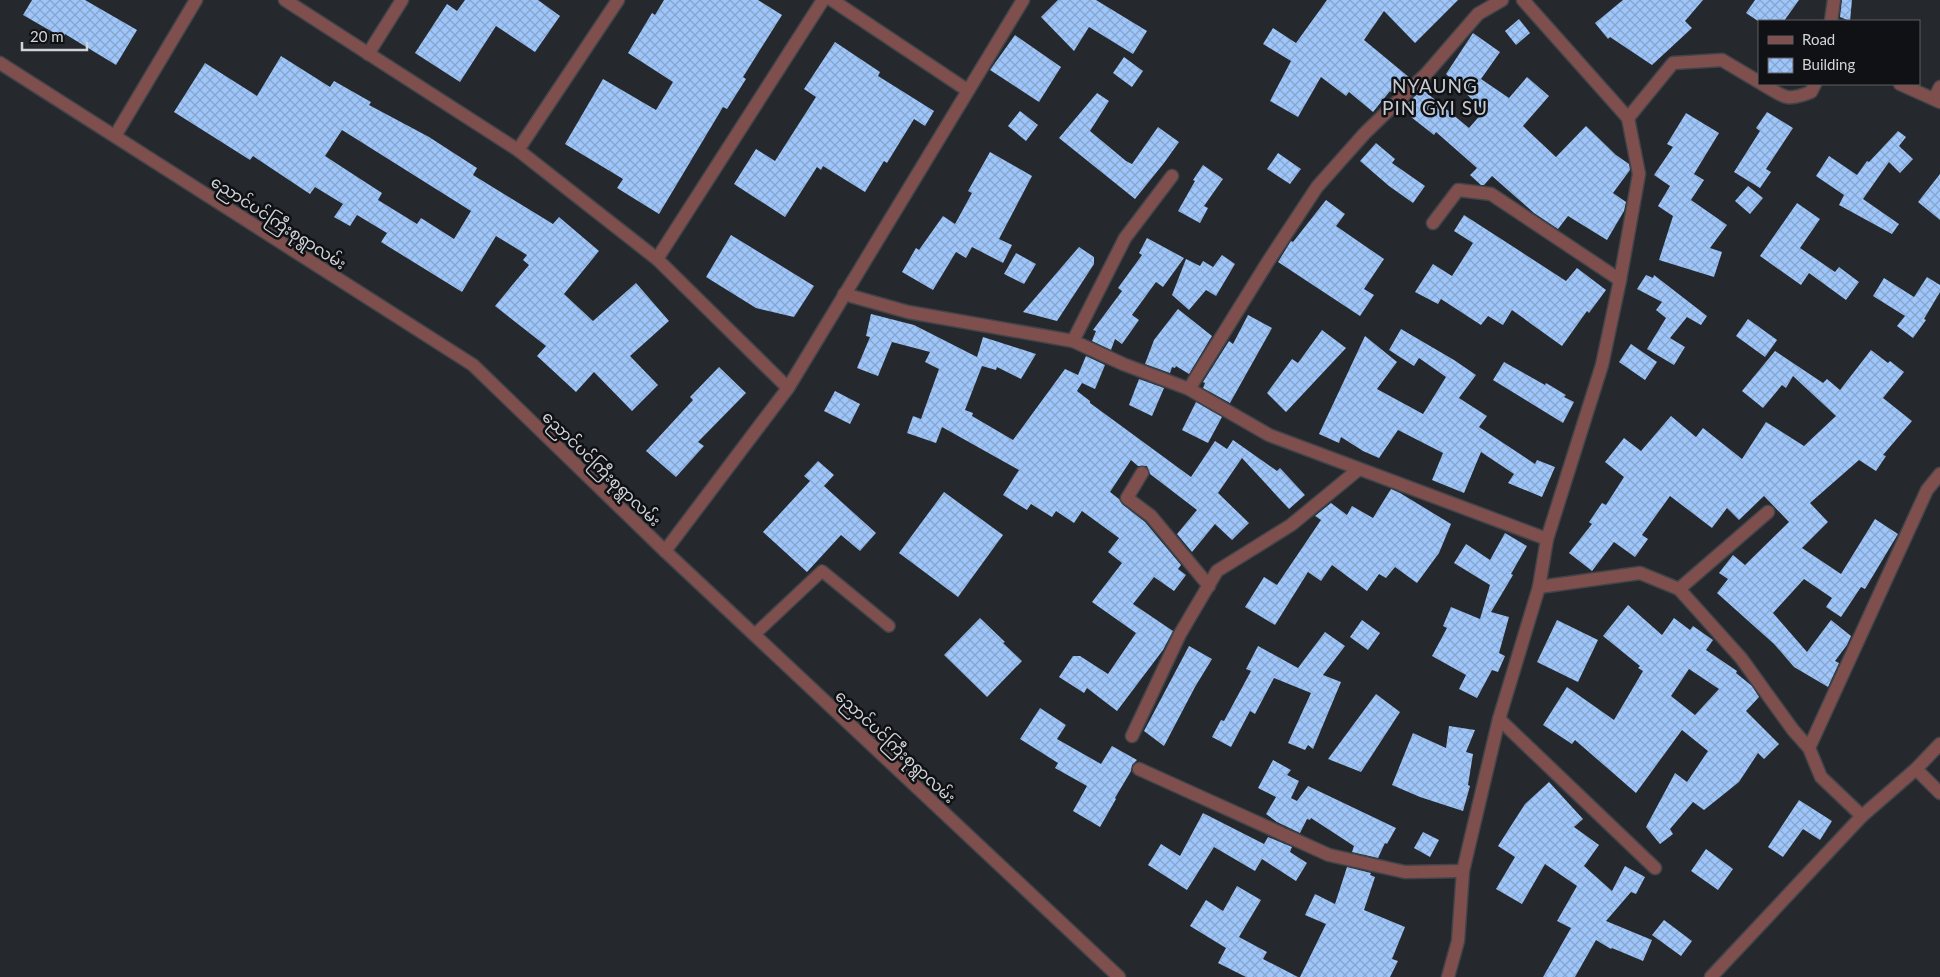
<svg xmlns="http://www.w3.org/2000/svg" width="1940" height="977" font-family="Lato,'Noto Sans Myanmar',sans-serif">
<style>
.building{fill:url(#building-cross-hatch);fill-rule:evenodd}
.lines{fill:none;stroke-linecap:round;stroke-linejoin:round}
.lane-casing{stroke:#414549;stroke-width:14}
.street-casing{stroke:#414549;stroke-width:15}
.lane{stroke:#7f4f4e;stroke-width:11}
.street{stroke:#7f4f4e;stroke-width:12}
.labels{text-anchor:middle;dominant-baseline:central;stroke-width:5;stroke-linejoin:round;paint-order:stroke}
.street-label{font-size:16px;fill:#d2d5d8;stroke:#101114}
.quarter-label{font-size:19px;letter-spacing:1px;fill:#c6cad1;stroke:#101114}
</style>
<defs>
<pattern id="building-cross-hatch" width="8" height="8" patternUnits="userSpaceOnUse" patternTransform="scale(1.25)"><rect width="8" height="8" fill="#9ec6fa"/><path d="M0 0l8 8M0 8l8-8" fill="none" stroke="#86a4cc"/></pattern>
</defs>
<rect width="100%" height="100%" fill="#25292e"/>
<!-- building -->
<g class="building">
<path d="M 32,0 L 85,0 L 137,30 L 116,65 L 65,34 L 63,38 L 23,15 Z"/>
<path d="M 465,0 L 538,0 L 560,16 L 535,52 L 496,26 L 460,82 L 415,53 L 447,4 L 457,11 Z"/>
<path d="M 664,0 L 758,0 L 782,15 L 743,77 L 746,79 L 727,109 L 723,107 L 659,214 L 617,188 L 623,179 L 565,144 L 603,79 L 656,110 L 673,82 L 628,53 L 652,13 L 655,15 Z"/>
<path d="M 1058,0 L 1096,0 L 1147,31 L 1133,54 L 1089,27 L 1074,51 L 1041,17 Z"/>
<path d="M 1327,0 L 1458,0 L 1415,43 L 1384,11 L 1364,40 L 1410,78 L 1393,94 L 1390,91 L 1373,112 L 1349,92 L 1346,96 L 1321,77 L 1298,117 L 1270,101 L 1291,61 L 1263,44 L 1273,28 L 1296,43 Z"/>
<path d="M 1623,0 L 1703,0 L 1685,21 L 1692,28 L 1652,65 L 1610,37 L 1608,39 L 1595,23 Z"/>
<path d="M 1755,0 L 1799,0 L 1784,21 L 1758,21 L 1746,13 Z"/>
<path d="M 1842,0 L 1852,0 L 1850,21 L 1840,17 Z"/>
<path d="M 1519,19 L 1530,33 L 1516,45 L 1505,31 Z"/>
<path d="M 1473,33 L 1500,52 L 1481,79 L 1509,98 L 1527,77 L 1549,96 L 1523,126 L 1556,157 L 1586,126 L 1616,155 L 1629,164 L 1630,170 L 1613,193 L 1626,202 L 1624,211 L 1607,240 L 1568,216 L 1558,229 L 1534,213 L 1492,176 L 1484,185 L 1481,185 L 1470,175 L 1477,168 L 1436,132 L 1434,135 L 1411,117 L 1415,112 L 1406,105 L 1422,89 L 1469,128 L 1484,111 L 1446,74 Z"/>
<path d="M 1015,35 L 1061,67 L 1039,102 L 990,70 Z"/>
<path d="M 835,42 L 880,72 L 878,76 L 934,111 L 925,126 L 914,119 L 887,163 L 884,161 L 865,192 L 823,166 L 821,170 L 817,167 L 785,217 L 734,184 L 756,149 L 775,161 L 816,97 L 804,89 Z"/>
<path d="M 281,56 L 330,87 L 334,81 L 371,102 L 369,105 L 429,137 L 477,168 L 473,175 L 553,224 L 559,217 L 599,251 L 564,294 L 593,321 L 636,283 L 669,321 L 630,356 L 658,385 L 632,411 L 594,372 L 576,392 L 537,356 L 546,346 L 495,306 L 529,265 L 523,260 L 527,255 L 496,236 L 462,292 L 381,242 L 387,233 L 357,215 L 350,226 L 334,217 L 343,204 L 315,187 L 310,194 L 253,156 L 250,160 L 174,112 L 205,63 L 257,96 ZM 342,130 L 471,211 L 454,239 L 421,218 L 417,224 L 378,200 L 382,193 L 325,156 Z"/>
<path d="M 1124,57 L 1143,71 L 1132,87 L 1113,73 Z"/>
<path d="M 1097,93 L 1109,101 L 1090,131 L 1126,161 L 1132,164 L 1158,127 L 1179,142 L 1164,163 L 1135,199 L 1059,138 Z"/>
<path d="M 1020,111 L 1038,125 L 1026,141 L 1008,126 Z"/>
<path d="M 1767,112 L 1793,128 L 1766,169 L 1771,172 L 1760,188 L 1734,172 L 1760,131 L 1756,128 Z"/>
<path d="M 1686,113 L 1719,133 L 1694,174 L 1704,180 L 1691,200 L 1727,225 L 1710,248 L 1722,252 L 1714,277 L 1659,260 L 1673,216 L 1658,206 L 1670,186 L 1654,175 L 1673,147 L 1667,144 Z"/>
<path d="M 1898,131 L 1906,137 L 1899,146 L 1913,159 L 1900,173 L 1889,162 L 1863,199 L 1899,224 L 1892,234 L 1839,205 L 1844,195 L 1816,176 L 1829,156 L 1857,175 L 1867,161 L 1869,162 Z"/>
<path d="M 1376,143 L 1395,159 L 1392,163 L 1425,186 L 1413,203 L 1389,186 L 1360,161 Z"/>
<path d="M 990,152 L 1032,176 L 999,239 L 1012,245 L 1003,263 L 972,247 L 966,258 L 956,252 L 933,290 L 902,272 L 916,248 L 919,250 L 943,216 L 955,224 L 972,193 L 968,191 Z"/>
<path d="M 1278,153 L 1301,169 L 1290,184 L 1267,169 Z"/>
<path d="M 1203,165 L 1223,179 L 1204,206 L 1208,208 L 1200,223 L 1178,211 L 1195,181 L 1193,180 Z"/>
<path d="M 1940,174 L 1940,220 L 1918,202 Z"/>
<path d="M 1748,186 L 1763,198 L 1750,214 L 1735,201 Z"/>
<path d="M 1326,200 L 1345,214 L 1336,226 L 1384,259 L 1364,289 L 1374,295 L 1360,316 L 1278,262 L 1291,241 L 1293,242 Z"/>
<path d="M 1797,203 L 1820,219 L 1800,248 L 1835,272 L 1839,267 L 1859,282 L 1846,300 L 1809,273 L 1801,285 L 1760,256 Z"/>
<path d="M 1464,215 L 1566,281 L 1577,268 L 1606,290 L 1589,313 L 1587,311 L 1562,346 L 1512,310 L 1503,325 L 1488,316 L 1481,325 L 1441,299 L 1438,304 L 1415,292 L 1433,264 L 1452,276 L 1473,243 L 1454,231 Z"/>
<path d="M 731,235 L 814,286 L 794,317 L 756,308 L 706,277 Z"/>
<path d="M 1147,238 L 1184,258 L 1163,287 L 1156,282 L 1132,315 L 1139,320 L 1122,344 L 1115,339 L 1111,350 L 1092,341 L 1096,331 L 1093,330 L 1122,291 L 1118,288 L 1142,255 L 1139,253 Z"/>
<path d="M 1079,247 L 1094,257 L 1094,264 L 1057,321 L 1023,312 Z"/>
<path d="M 1016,253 L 1036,264 L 1024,284 L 1004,274 Z"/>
<path d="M 1222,255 L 1235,264 L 1216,296 L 1206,290 L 1189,310 L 1172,295 L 1186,259 L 1200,266 L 1203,261 L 1213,267 Z"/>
<path d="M 1646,275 L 1653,278 L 1654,275 L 1707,316 L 1701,325 L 1687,317 L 1670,338 L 1685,347 L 1674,365 L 1647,349 L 1666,318 L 1656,310 L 1662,302 L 1637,289 Z"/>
<path d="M 1927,277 L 1940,285 L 1940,292 L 1924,319 L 1926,320 L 1913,338 L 1897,326 L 1905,316 L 1873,296 L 1884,278 L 1914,297 Z"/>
<path d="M 1178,309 L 1212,336 L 1189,374 L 1176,366 L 1175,368 L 1172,367 L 1170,373 L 1145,364 L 1154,340 Z"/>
<path d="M 871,314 L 914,325 L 977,357 L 983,337 L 1036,354 L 1021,379 L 997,367 L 996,370 L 982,366 L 965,410 L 973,413 L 972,416 L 1013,440 L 1065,369 L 1078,375 L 1086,356 L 1105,365 L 1095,389 L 1082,383 L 1077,391 L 1090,401 L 1090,403 L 1191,477 L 1215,441 L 1227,449 L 1233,440 L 1277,471 L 1280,468 L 1305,495 L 1289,509 L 1242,458 L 1218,493 L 1249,523 L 1232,540 L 1215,524 L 1192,552 L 1177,534 L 1197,510 L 1150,474 L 1147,466 L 1138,466 L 1131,460 L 1110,492 L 1119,499 L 1122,504 L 1145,522 L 1181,565 L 1178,569 L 1186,575 L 1174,591 L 1154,577 L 1133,604 L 1173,631 L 1163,650 L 1117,711 L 1087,688 L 1084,693 L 1059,677 L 1073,656 L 1080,656 L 1108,674 L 1136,633 L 1092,602 L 1122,563 L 1108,552 L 1119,538 L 1082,511 L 1074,523 L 1056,511 L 1052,517 L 1031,504 L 1027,510 L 1003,495 L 1019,470 L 942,427 L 936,443 L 907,433 L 913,416 L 921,419 L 939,369 L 925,362 L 930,352 L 892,342 L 878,376 L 857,368 L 870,337 L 866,336 Z"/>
<path d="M 1248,315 L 1272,328 L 1230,403 L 1203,388 L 1205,383 L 1203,382 L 1229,341 L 1233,344 Z"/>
<path d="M 1748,319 L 1777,340 L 1765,357 L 1736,336 Z"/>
<path d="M 1401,329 L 1454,360 L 1476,375 L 1459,398 L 1487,416 L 1479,427 L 1535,464 L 1537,460 L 1555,467 L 1542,497 L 1508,483 L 1514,474 L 1481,452 L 1464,493 L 1432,480 L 1443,453 L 1398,430 L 1379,458 L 1363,451 L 1341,437 L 1339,443 L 1319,434 L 1365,336 L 1397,362 L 1377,389 L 1423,414 L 1446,377 L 1419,358 L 1414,366 L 1389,350 Z"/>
<path d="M 1322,330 L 1346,348 L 1286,412 L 1267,393 L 1292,359 L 1298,363 Z"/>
<path d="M 1631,344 L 1657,362 L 1645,380 L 1619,362 Z"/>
<path d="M 1871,350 L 1888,363 L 1890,361 L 1904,372 L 1883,398 L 1912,421 L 1883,455 L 1886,456 L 1876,471 L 1859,460 L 1810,503 L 1828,522 L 1802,548 L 1841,574 L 1875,519 L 1898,534 L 1865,589 L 1861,587 L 1841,617 L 1826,607 L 1832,598 L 1804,579 L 1773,613 L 1807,652 L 1831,620 L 1851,636 L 1847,645 L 1835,661 L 1839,663 L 1828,687 L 1794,667 L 1774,644 L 1717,593 L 1728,579 L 1719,573 L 1733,555 L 1745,565 L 1789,522 L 1764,496 L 1739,520 L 1727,508 L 1712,528 L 1670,496 L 1642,535 L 1648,539 L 1635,557 L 1614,542 L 1592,571 L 1569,553 L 1592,524 L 1589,522 L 1602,503 L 1606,505 L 1624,477 L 1605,462 L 1624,438 L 1641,451 L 1671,416 L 1696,437 L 1703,428 L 1742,459 L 1766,422 L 1804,446 L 1836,416 L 1793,376 L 1786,388 L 1782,385 L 1763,408 L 1742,391 L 1775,351 L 1823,383 L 1827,379 L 1840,390 Z"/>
<path d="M 1504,362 L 1545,385 L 1546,383 L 1566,395 L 1564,397 L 1574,402 L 1563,423 L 1493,380 Z"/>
<path d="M 719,367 L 746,393 L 698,442 L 704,446 L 676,477 L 646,451 L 693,400 L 690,397 Z"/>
<path d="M 1139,379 L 1164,388 L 1152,416 L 1129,405 Z"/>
<path d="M 835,391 L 860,404 L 850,424 L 824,411 Z"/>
<path d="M 1196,402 L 1222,417 L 1208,443 L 1182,430 Z"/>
<path d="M 818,461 L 834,475 L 824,486 L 876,533 L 860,551 L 841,535 L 807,572 L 763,532 L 810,481 L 804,476 Z"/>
<path d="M 1391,489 L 1400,493 L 1451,524 L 1439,553 L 1417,583 L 1395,567 L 1386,578 L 1379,574 L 1367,591 L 1332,565 L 1321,581 L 1308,572 L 1275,625 L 1245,607 L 1264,577 L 1277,585 L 1321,520 L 1315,516 L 1331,503 L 1347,515 L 1352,506 L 1373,518 Z"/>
<path d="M 944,492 L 1003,535 L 958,597 L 899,553 Z"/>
<path d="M 1505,533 L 1527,546 L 1511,574 L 1513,575 L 1491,612 L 1509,617 L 1499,653 L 1505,656 L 1498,672 L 1492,670 L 1477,698 L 1459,689 L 1466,675 L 1432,656 L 1447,628 L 1443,626 L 1451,607 L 1480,619 L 1490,585 L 1454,563 L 1466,544 L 1490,560 Z"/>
<path d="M 1628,605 L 1662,635 L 1674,618 L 1690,630 L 1693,626 L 1713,640 L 1706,650 L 1737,671 L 1736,673 L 1752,686 L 1759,697 L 1746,711 L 1779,744 L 1764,759 L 1758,753 L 1739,782 L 1704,810 L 1693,802 L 1670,829 L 1673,834 L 1660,844 L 1646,827 L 1675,773 L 1687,782 L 1708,751 L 1682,730 L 1636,793 L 1575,740 L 1572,744 L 1543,725 L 1567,687 L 1614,720 L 1643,671 L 1638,668 L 1640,666 L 1603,636 ZM 1689,669 L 1719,689 L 1695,715 L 1671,696 Z"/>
<path d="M 980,618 L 1005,642 L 1003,643 L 1022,661 L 987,697 L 944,655 Z"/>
<path d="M 1362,620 L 1380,633 L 1368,650 L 1350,637 Z"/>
<path d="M 1557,620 L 1598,640 L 1578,682 L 1537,662 Z"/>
<path d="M 1325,632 L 1345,646 L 1323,675 L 1341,682 L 1313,749 L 1308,745 L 1305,750 L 1288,743 L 1311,693 L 1274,678 L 1255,714 L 1250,711 L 1231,747 L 1212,737 L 1221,720 L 1224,721 L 1251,671 L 1246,669 L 1258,646 L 1298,668 Z"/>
<path d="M 1189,646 L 1212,659 L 1195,687 L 1164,746 L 1144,731 Z"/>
<path d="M 1376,694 L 1400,712 L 1361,772 L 1328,759 Z"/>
<path d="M 1040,708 L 1066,725 L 1057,739 L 1101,764 L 1112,746 L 1137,760 L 1132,765 L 1131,771 L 1115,798 L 1116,799 L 1100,827 L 1073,811 L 1087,786 L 1055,768 L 1058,763 L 1020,739 Z"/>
<path d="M 1449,726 L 1475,730 L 1466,752 L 1473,754 L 1468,785 L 1470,786 L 1463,811 L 1420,797 L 1392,785 L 1413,733 L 1446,748 Z"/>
<path d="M 1273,760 L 1291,770 L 1287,775 L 1299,781 L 1291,798 L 1297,801 L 1308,786 L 1396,828 L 1387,844 L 1385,843 L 1378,858 L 1352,852 L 1354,846 L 1311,818 L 1310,820 L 1307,819 L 1300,833 L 1277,822 L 1266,814 L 1276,797 L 1258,788 Z"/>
<path d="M 1549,782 L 1583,819 L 1574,827 L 1599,845 L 1584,866 L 1612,891 L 1625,866 L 1645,877 L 1636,894 L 1631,892 L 1606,921 L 1652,940 L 1643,961 L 1612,948 L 1611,949 L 1596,940 L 1575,977 L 1543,977 L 1571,928 L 1557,921 L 1577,886 L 1545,864 L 1522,904 L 1496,889 L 1515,857 L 1498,846 L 1525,804 Z"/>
<path d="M 1799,800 L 1832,821 L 1820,840 L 1803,829 L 1783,857 L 1768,847 Z"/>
<path d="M 1203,813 L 1264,844 L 1268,837 L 1292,847 L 1290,852 L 1307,863 L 1296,881 L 1262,859 L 1255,871 L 1214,847 L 1187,890 L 1148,865 L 1161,844 L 1180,856 Z"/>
<path d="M 1423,832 L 1439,840 L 1430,857 L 1414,848 Z"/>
<path d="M 1706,849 L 1733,869 L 1718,890 L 1691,871 Z"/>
<path d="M 1347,867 L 1371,873 L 1370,875 L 1375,877 L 1364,910 L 1405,927 L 1392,959 L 1398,961 L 1390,977 L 1300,977 L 1326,924 L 1305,915 L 1315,894 L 1335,904 Z"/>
<path d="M 1237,886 L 1261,900 L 1239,937 L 1267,952 L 1263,959 L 1298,977 L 1246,977 L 1218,963 L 1226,948 L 1190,926 L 1206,900 L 1223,911 Z"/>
<path d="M 1664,920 L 1692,941 L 1681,956 L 1652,935 Z"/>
</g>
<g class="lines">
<!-- lane casing -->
<g class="lane-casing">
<path id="lane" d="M 754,635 L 822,571 L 889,626"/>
</g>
<!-- street casing -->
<g class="street-casing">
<g id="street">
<path d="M 285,0 L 518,150 L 657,259 L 788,388"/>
<path d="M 832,0 L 967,90"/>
<path d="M 1831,21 L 1834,0"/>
<path d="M 368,54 L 402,0"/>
<path d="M 0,63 L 473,365 L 665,551 L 1119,977"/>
<path d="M 1762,84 C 1785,97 1785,102 1811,92 L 1815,84"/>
<path d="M 1900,84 L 1940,102"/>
<path d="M 1934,99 L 1940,87"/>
<path d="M 1628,118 L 1673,63 L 1722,60 L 1759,82"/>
<path d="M 115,136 L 196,0"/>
<path d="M 518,150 L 618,0"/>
<path d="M 1433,223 L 1458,190 L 1491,194 L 1620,280"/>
<path d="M 657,259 L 823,0"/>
<path d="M 844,294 L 908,312 L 1073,341 L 1123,364 L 1189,389 L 1269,435 L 1547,539"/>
<path d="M 1073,341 L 1125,238 L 1172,176"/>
<path d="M 1189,389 L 1269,260 L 1317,187 L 1365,133 L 1427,73 L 1478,14 L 1502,0"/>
<path d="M 1142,473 L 1127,498 L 1151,516 L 1209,586"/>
<path d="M 665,551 L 788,388 L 1023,0"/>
<path d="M 1539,587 L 1640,573 L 1679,589 L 1741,658 L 1793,730 L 1809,748 L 1821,777 L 1862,816"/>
<path d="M 1679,589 L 1768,512"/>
<path d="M 1499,719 L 1655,868"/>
<path d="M 1132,736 L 1180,634 L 1217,571 L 1291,525 L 1359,469"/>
<path d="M 1809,748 L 1927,490 L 1940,474"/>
<path d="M 1139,769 L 1329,855 L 1405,872 L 1463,871"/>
<path d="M 1916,769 L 1940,793"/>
<path d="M 1448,977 L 1458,941 L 1463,871 L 1499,719 L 1539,587 L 1547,539 L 1602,365 L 1620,280 L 1639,174 L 1628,118 L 1523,0"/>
<path d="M 1711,977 L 1862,816 L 1916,769 L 1940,744"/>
</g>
</g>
<!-- lane -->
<use href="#lane" class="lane"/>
<!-- street -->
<use href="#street" class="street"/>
</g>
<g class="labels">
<!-- street labels -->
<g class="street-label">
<text transform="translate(279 222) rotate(33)">ညောင်ပင်ကြီးစုရွာလမ်း</text>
<text transform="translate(602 468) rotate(44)">ညောင်ပင်ကြီးစုရွာလမ်း</text>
<text transform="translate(896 746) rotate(43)">ညောင်ပင်ကြီးစုရွာလမ်း</text>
</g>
<!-- quarter labels -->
<g class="quarter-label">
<text x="1435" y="85">NYAUNG<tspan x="1435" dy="22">PIN GYI SU</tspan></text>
</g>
</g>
<!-- legend -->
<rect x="1758" y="20" width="162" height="65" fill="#101114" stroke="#5e5f62"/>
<rect x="1768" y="36" width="25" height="8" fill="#7f4f4e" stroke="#5e5f62"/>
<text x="1802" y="45" font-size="15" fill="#d2d5d8">Road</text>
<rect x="1768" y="58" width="25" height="15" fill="url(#building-cross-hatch)" stroke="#5e5f62"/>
<text x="1802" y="70" font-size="15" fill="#d2d5d8">Building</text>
<!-- scale -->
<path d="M22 42v8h65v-8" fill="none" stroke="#d2d5d8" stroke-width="2.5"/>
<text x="30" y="42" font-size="15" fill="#d2d5d8" stroke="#101114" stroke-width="4" paint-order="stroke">20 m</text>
</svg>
